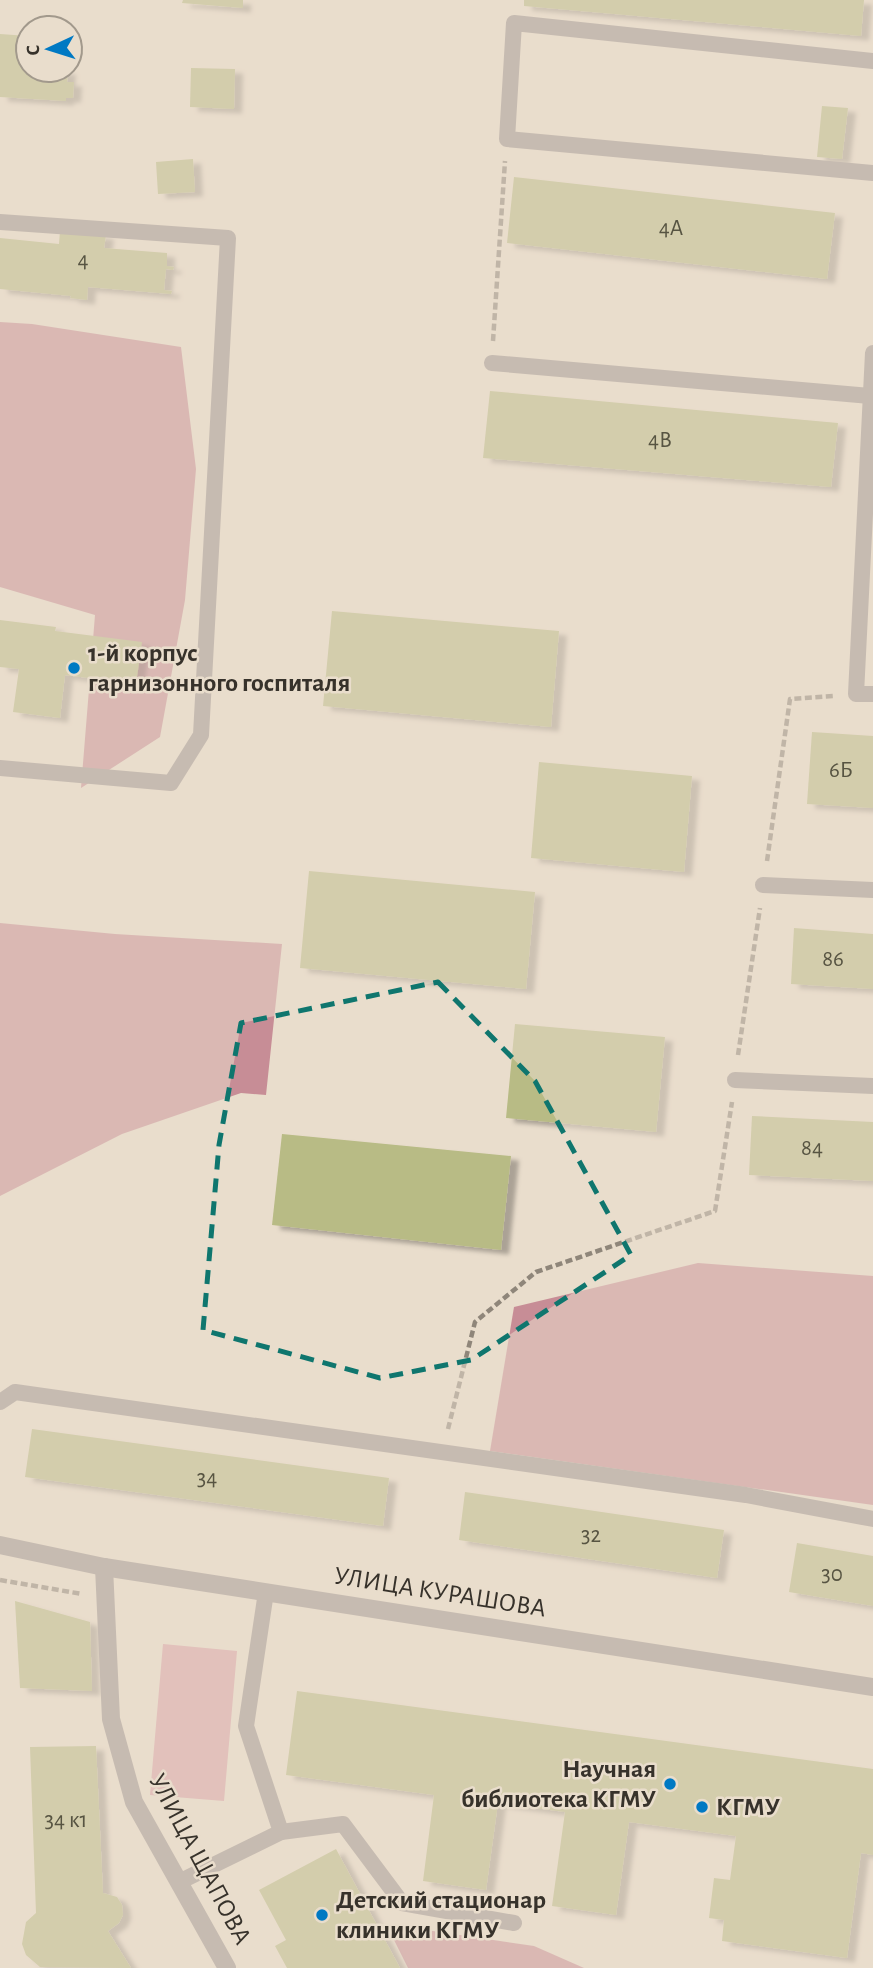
<svg xmlns="http://www.w3.org/2000/svg" width="873" height="1968" font-family="'Alegreya Sans',sans-serif">
<style>
.green{fill:#d99fa7}
.forest{fill:#c78d96}
.building{fill:#b8bb85;filter:url(#shadow)}
.lines{fill:none;stroke-linecap:round;stroke-linejoin:round}
.path{stroke:#8f867a;stroke-width:4.5;stroke-dasharray:7 3.5;stroke-linecap:butt}
.service{stroke:#9c9390;stroke-width:16}
.minor{stroke:#9c9390;stroke-width:18}
.marked{fill:none;stroke:#0f766e;stroke-width:5;stroke-dasharray:14 9;stroke-linejoin:round}
.poi-dot{fill:#0079c3;stroke:#e9ddcc;stroke-width:2.5}
.labels{text-anchor:middle;dominant-baseline:central;stroke-width:5;stroke-linejoin:round;paint-order:stroke}
.number-label{font-size:23px;fill:#575442}
.poi-label{font-size:26px;font-weight:bold;fill:#37322b;stroke:#e9ddcc;text-anchor:start}
.street-label{font-size:26px;fill:#37322b;stroke:#e9ddcc}
</style>
<defs>
<filter id="shadow"><feDropShadow dx="8" dy="4.5" stdDeviation="2" flood-color="#0004"/></filter>
</defs>
<rect width="100%" height="100%" fill="#e9ddcc"/>
<!-- green -->
<path class="green" d="M 163,1644 L 237,1651 L 224,1801 L 150,1795 Z"/>
<!-- forest -->
<g class="forest">
<path d="M 0,322 L 32,324 L 181,347 L 196,469 L 185,600 L 160,737 L 81,788 L 95,615 L 0,587 Z"/>
<path d="M 0,923 L 115,934 L 282,944 L 266,1095 L 241,1093 L 122,1134 L 0,1196 Z"/>
<path d="M 698,1263 L 873,1276 L 873,1505 L 490,1451 L 514,1307 Z"/>
<path d="M 386,1924 L 534,1946 L 584,1968 L 408,1968 Z"/>
</g>
<!-- building -->
<g class="building">
<path d="M 183,0 L 243,0 L 243,8 L 182,3 Z"/>
<path d="M 524,0 L 864,0 L 861,36 L 524,6 Z"/>
<path d="M 0,34 L 28,36 L 28,70 L 68,70 L 67,82 L 74,82 L 73,98 L 66,98 L 66,101 L 0,97 Z"/>
<path d="M 191,68 L 235,69 L 234,109 L 190,107 Z"/>
<path d="M 822,106 L 848,108 L 842,159 L 817,157 Z"/>
<path d="M 193,159 L 195,192 L 158,194 L 156,162 Z"/>
<path d="M 514,177 L 835,213 L 827,279 L 507,243 Z"/>
<path d="M 60,231 L 106,235 L 104,248 L 167,253 L 167,266 L 174,267 L 173,270 L 166,269 L 164,290 L 172,291 L 171,294 L 88,287 L 87,300 L 70,298 L 71,296 L 0,289 L 0,238 L 59,244 Z"/>
<path d="M 490,391 L 838,423 L 831,487 L 483,458 Z"/>
<path d="M 332,611 L 559,631 L 551,727 L 323,706 Z"/>
<path d="M 0,620 L 56,627 L 55,631 L 142,642 L 136,684 L 65,675 L 60,718 L 13,712 L 19,669 L 0,667 Z"/>
<path d="M 812,732 L 873,736 L 873,808 L 807,804 Z"/>
<path d="M 539,762 L 692,776 L 684,872 L 531,858 Z"/>
<path d="M 309,871 L 535,892 L 526,989 L 300,968 Z"/>
<path d="M 794,928 L 873,934 L 873,989 L 791,984 Z"/>
<path d="M 515,1024 L 665,1037 L 656,1132 L 506,1118 Z"/>
<path d="M 752,1116 L 873,1122 L 873,1181 L 749,1175 Z"/>
<path d="M 282,1134 L 511,1156 L 501,1250 L 272,1225 Z"/>
<path d="M 32,1429 L 389,1478 L 383,1526 L 25,1477 Z"/>
<path d="M 465,1492 L 724,1530 L 717,1578 L 459,1540 Z"/>
<path d="M 797,1543 L 873,1556 L 873,1606 L 789,1592 Z"/>
<path d="M 15,1601 L 90,1622 L 92,1691 L 20,1688 Z"/>
<path d="M 297,1691 L 873,1769 L 873,1855 L 861,1853 L 847,1958 L 722,1941 L 724,1920 L 709,1918 L 714,1878 L 730,1880 L 736,1836 L 629,1822 L 616,1915 L 552,1906 L 565,1812 L 498,1803 L 486,1890 L 423,1881 L 434,1795 L 286,1775 Z"/>
<path d="M 96,1746 L 103,1893 L 117,1897 L 122,1905 L 123,1915 L 119,1923 L 108,1931 L 131,1968 L 40,1967 L 26,1955 L 22,1944 L 26,1922 L 36,1913 L 30,1747 Z"/>
<path d="M 336,1849 L 400,1968 L 287,1968 L 275,1946 L 286,1940 L 259,1890 Z"/>
</g>
<g class="lines">
<!-- path -->
<g class="path">
<path d="M 493,341 L 505,161"/>
<path d="M 767,861 L 790,699 L 834,696"/>
<path d="M 738,1055 L 760,908"/>
<path d="M 448,1429 L 475,1322 L 536,1272 L 715,1211 L 732,1102"/>
<path d="M 0,1580 L 82,1594"/>
</g>
<!-- service -->
<g class="service">
<path d="M 873,61 L 514,23 L 507,139 L 873,173"/>
<path d="M 0,222 L 228,238 L 201,735 L 171,783 L 0,768"/>
<path d="M 873,353 L 856,694 L 873,694"/>
<path d="M 492,363 L 870,396"/>
<path d="M 763,885 L 873,890"/>
<path d="M 735,1080 L 873,1086"/>
<path d="M 0,1402 L 15,1392 L 746,1495 L 873,1519"/>
<path d="M 281,1832 L 343,1824 L 402,1903 L 514,1923"/>
<path d="M 179,1882 L 281,1832 L 246,1726 L 266,1592"/>
</g>
<!-- minor -->
<g class="minor">
<path d="M 0,1545 L 104,1567 L 873,1687"/>
<path d="M 104,1567 L 111,1719 L 134,1802 L 227,1968"/>
</g>
</g>
<!-- marked area -->
<path d="M0 0H873V1968H0ZM 438,982 L 535,1081 L 631,1255 L 471,1360 L 380,1378 L 203,1330 L 219,1145 L 241,1023 Z" fill="#e9ddcc" fill-opacity=".55" fill-rule="evenodd"/>
<path class="marked" d="M 438,982 L 535,1081 L 631,1255 L 471,1360 L 380,1378 L 203,1330 L 219,1145 L 241,1023 Z"/>
<!-- markers -->
<g class="poi-dot">
<circle cx="74" cy="668" r="7"/>
<circle cx="670" cy="1784" r="7"/>
<circle cx="702" cy="1807" r="7"/>
<circle cx="322" cy="1915" r="7"/>
</g>
<g class="labels">
<!-- number labels -->
<g class="number-label">
<text x="671" y="228">4А</text>
<text x="83" y="260">4</text>
<text x="660" y="440">4В</text>
<text x="841" y="770">6Б</text>
<text x="833" y="959">86</text>
<text x="812" y="1148">84</text>
<text x="207" y="1478">34</text>
<text x="591" y="1535">32</text>
<text x="832" y="1574">30</text>
<text x="66" y="1820">34 к1</text>
</g>
<!-- poi labels -->
<g class="poi-label">
<text x="88" y="653">1-й корпус<tspan x="88" dy="30">гарнизонного госпиталя</tspan></text>
<text x="656" y="1769" text-anchor="end">Научная<tspan x="656" dy="30">библиотека КГМУ</tspan></text>
<text x="716" y="1807">КГМУ</text>
<text x="336" y="1900">Детский стационар<tspan x="336" dy="30">клиники КГМУ</tspan></text>
</g>
<!-- street labels -->
<g class="street-label">
<text transform="translate(440 1592) rotate(9)">УЛИЦА КУРАШОВА</text>
<text transform="translate(200 1859) rotate(62)">УЛИЦА ЩАПОВА</text>
</g>
</g>
<!-- north arrow -->
<g transform="translate(49 49) rotate(266)"><circle r="33" fill="#e9ddcc" stroke="#a2998c" stroke-width="2"/>
<path d="M0-5L12 26L0 18L-12 26Z" fill="#0079c3"/>
<text y="-10" font-size="19" font-weight="bold" text-anchor="middle" fill="#37322b">С</text>
</g>
</svg>
